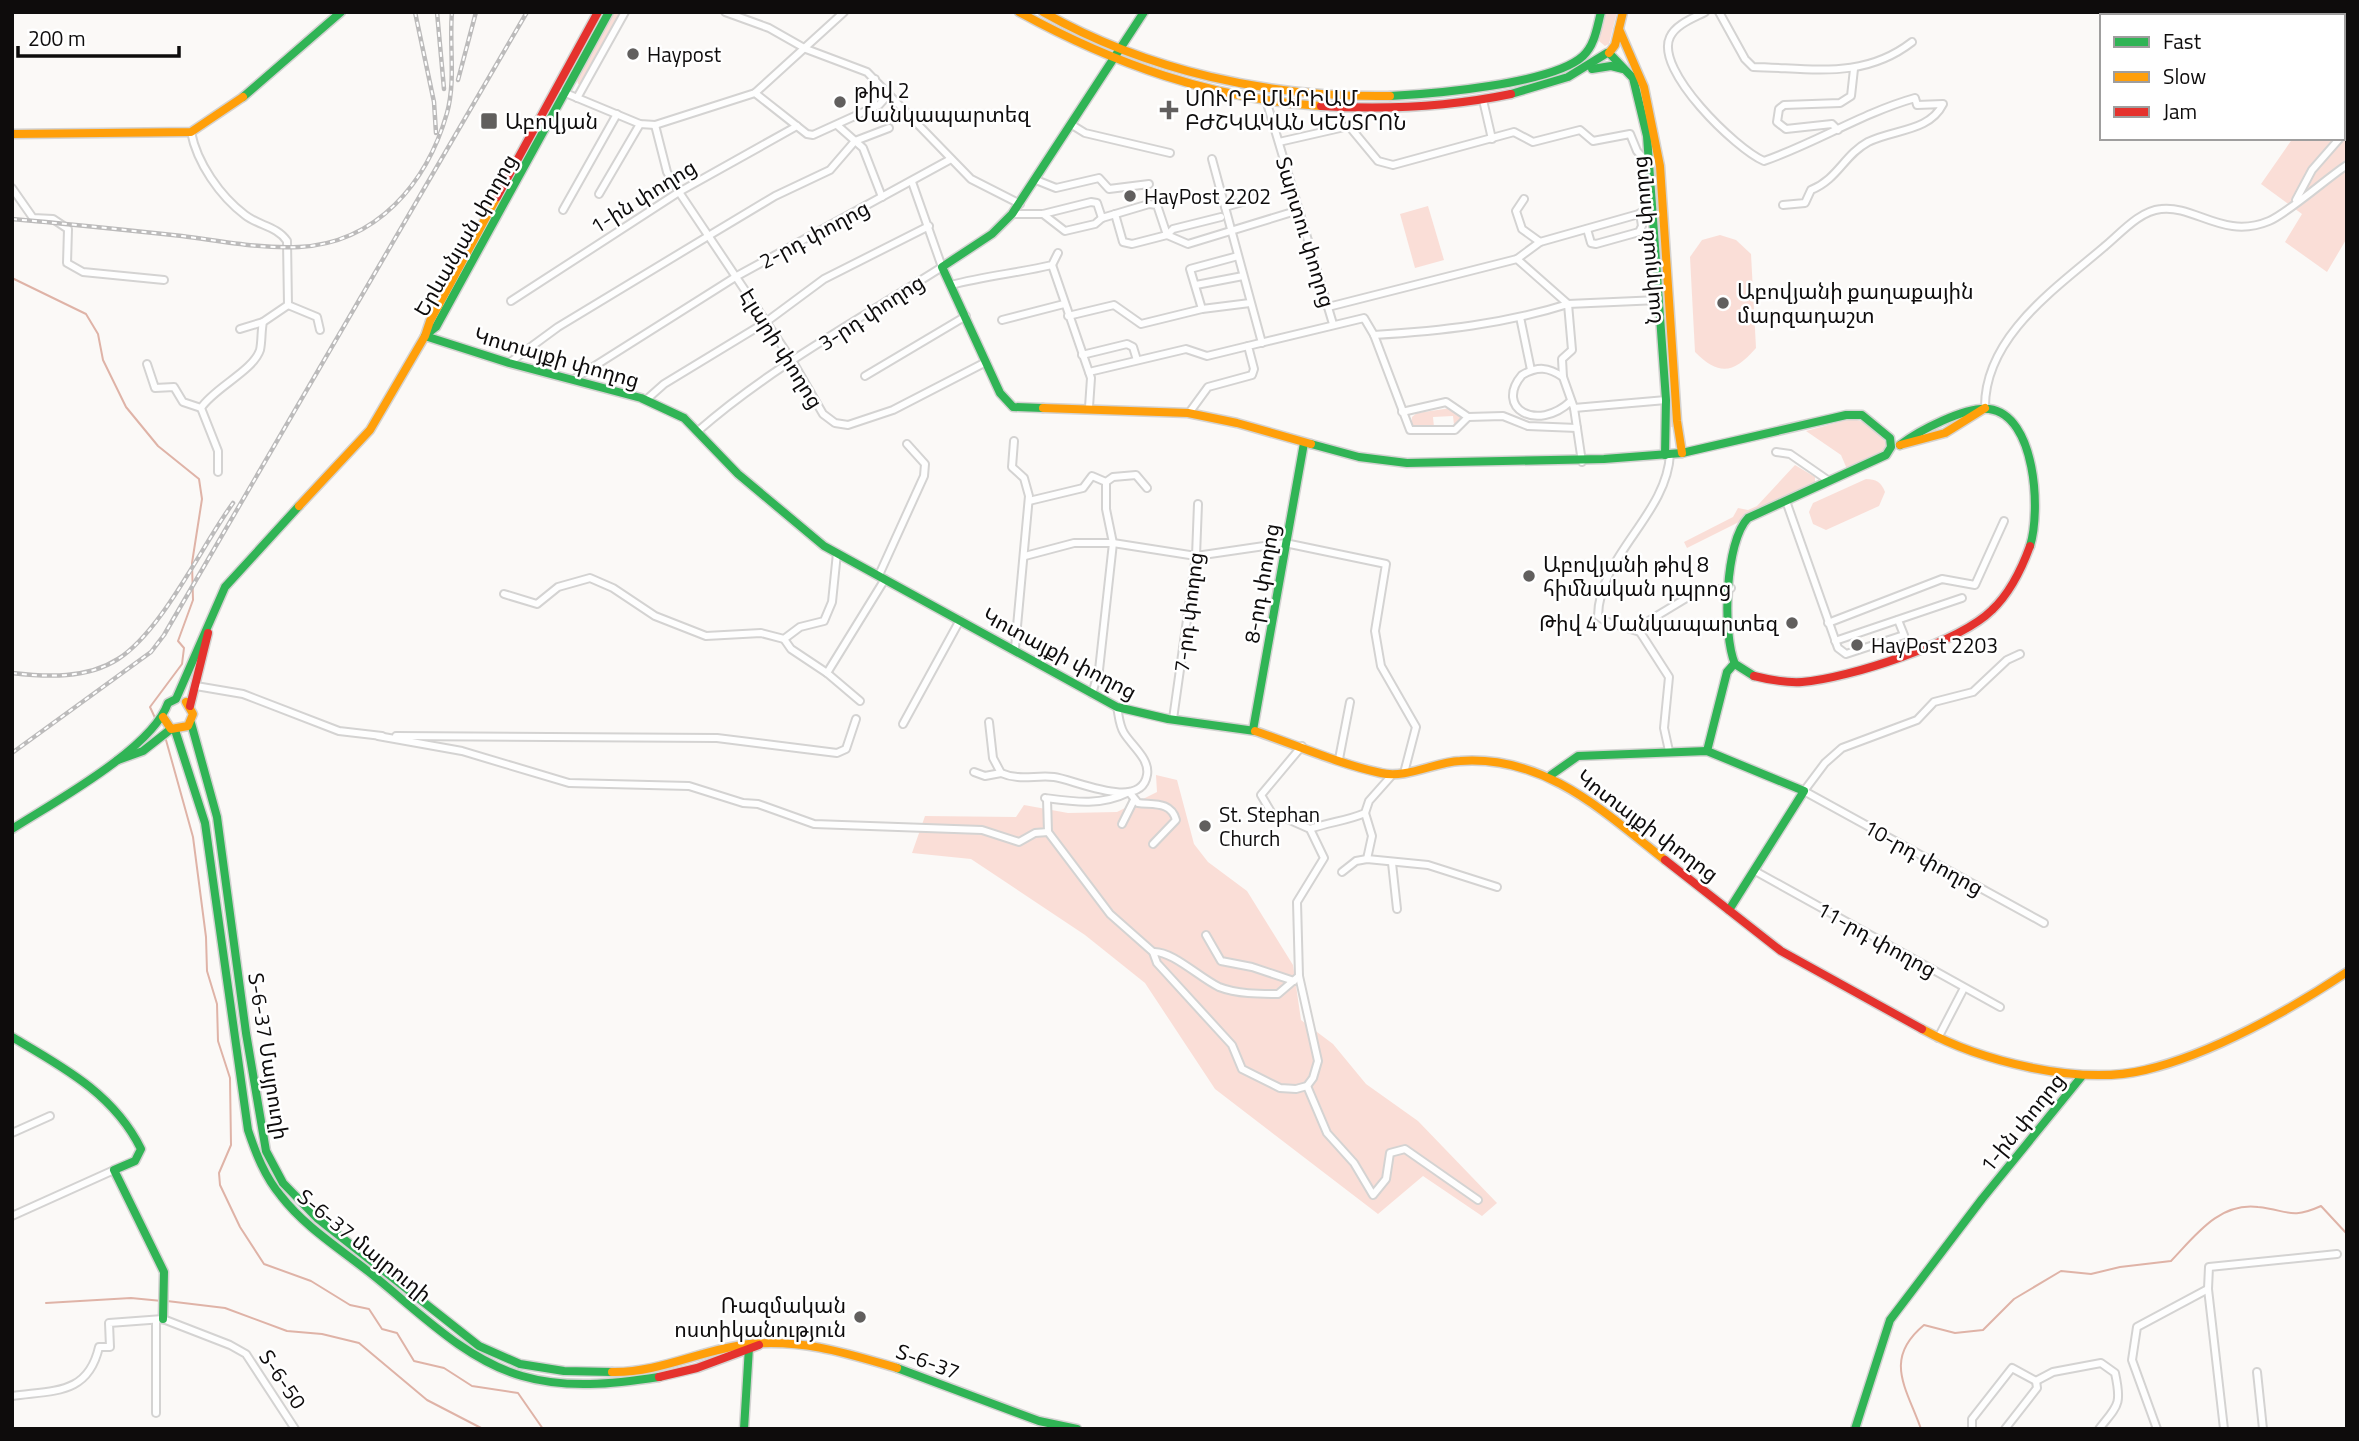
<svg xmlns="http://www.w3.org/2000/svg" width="2359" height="1441" font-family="'Titillium Web','Noto Sans Armenian',sans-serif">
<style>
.green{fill:#faded7}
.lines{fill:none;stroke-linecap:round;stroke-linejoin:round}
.stream{stroke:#dfb3a7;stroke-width:2}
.street-casing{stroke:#d4d3d2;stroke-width:10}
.fast-casing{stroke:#d4d3d2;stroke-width:11}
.slow-casing{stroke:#d4d3d2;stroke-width:11}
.jam-casing{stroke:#d4d3d2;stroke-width:11}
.street{stroke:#fefefe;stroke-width:6}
.fast{stroke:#30b455;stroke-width:8}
.slow{stroke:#ff9f0a;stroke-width:8}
.jam{stroke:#e5322d;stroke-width:8}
.rail-casing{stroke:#bcbbbb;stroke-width:4.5}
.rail{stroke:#fff;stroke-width:2;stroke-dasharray:5;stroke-linecap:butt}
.poi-dot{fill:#615f5e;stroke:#fff;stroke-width:2.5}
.labels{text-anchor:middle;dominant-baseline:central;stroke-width:5;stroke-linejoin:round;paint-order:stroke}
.poi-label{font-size:21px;fill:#0e0c0c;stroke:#fff;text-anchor:start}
.street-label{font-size:21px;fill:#0e0c0c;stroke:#fff}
</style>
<rect width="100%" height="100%" fill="#fbf9f7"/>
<!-- green -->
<g class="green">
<path d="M 614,12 L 623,12 L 581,85 L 578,84 L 577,79 Z"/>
<path d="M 1606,12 L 1617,12 L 1609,44 L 1605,46 L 1599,41 Z"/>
<path d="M 2347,63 L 2347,238 L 2327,272 L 2285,242 L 2302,214 L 2261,184 L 2293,138 L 2343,138 L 2343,68 Z"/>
<path d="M 1642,90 L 1656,169 L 1673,427 L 1671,427 L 1654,170 Z"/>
<path d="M 1428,206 L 1444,260 L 1415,268 L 1400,214 Z"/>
<path d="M 1720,235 L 1736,240 L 1751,254 L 1756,348 C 1734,373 1720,377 1695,352 L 1690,257 L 1702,240 Z"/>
<path d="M 1451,408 L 1460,416 L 1460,423 L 1454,425 L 1453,416 L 1433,417 L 1434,427 L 1411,425 L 1412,417 L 1417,413 Z"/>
<path d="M 1850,419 C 1865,419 1890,436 1886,451 L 1847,469 L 1841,455 L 1806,431 Z"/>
<path d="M 1795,465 L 1815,477 L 1815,484 L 1687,548 L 1684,542 L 1733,517 L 1738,508 L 1748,510 L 1757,506 Z"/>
<path d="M 1866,479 C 1876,479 1881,482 1885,492 L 1879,506 L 1826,530 L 1813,524 L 1809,512 L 1813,503 Z"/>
<path d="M 1156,775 L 1177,780 L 1194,844 L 1208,862 L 1247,891 L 1293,965 L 1301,1020 L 1333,1044 L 1366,1084 L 1418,1121 L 1497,1203 L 1482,1216 L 1423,1176 L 1378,1214 L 1215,1089 L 1145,983 L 1085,935 L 971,859 L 912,853 L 925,816 L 1016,817 L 1024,805 L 1068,813 L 1117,812 L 1157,792 Z"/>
</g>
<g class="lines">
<!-- stream -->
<g class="stream">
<path d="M 12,278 L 86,314 L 98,334 L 103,360 L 126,407 L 158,446 L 199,479 L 202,499 L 192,563 L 193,600 L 178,641 L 184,648 L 182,664 L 150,707 L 156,720"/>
<path d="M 166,740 L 193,837 L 206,937 L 207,971 L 217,1004 L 218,1041 L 230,1078 L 231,1145 L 219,1173 L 220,1185 L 240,1227 L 264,1264 L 311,1281 L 350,1305 L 369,1309 L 382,1329 L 397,1333 L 414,1361 L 444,1368 L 472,1386 L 518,1393 L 543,1429"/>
<path d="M 167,1301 L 225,1308 L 287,1331 L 322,1334 L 359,1343 L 427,1400 L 483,1429"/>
<path d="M 46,1303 L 131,1298 L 162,1301"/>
<path d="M 1921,1429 C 1906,1387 1883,1359 1924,1325 L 1955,1333 L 1983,1330 L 2014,1299 L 2061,1271 L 2091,1274 L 2120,1267 L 2171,1261 C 2195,1236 2219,1202 2258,1207 C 2288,1210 2290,1220 2321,1206 L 2347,1234"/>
</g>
<!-- street casing -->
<g class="street-casing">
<g id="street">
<path d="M 725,12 L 769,28 L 806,49 L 867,72 L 971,179 L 1020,204"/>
<path d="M 1705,12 C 1694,18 1676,24 1670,37 C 1654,70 1736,149 1764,161 C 1816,143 1862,113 1915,98 L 1917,105 L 1943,104 C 1929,132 1894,129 1868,142 C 1844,155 1838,179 1811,190 L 1805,203 L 1783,205"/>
<path d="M 1719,12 L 1745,59 L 1753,67 C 1812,68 1863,80 1912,42"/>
<path d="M 563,92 L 640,124 L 655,125 L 755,93 L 844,12"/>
<path d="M 755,93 L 807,134 L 813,135 L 879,105 L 889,94"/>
<path d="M 577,98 L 625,12"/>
<path d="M 1266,100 L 1333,324"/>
<path d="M 1483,100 L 1492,139"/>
<path d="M 874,107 L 875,79"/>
<path d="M 655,125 L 667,172 L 679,192 L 793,362 L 823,414 L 835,423 L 848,425 L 893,410 L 986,362"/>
<path d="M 837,125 L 863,148 L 882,197"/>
<path d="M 1072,125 L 1085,133 L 1170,153"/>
<path d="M 1838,130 L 1832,124 L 1786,129 L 1777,122 L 1779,109 L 1784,105 L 1840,103 L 1851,96 L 1854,69"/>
<path d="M 191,132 C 197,163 220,196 245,215 C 259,226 277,226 287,241 L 288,305 L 263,322 C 261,331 262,341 260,350 C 253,371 214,388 201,408 L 218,451 L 218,472"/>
<path d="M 2343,133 L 2347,127"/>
<path d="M 1279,142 L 1349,126 L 1378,161 L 1393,165 L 1514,132 L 1533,142 L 1580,130 L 1593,141 L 1630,134 L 1637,151 L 1649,164"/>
<path d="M 1212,159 L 1225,207"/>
<path d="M 1036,180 L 1056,188 L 1099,178 L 1109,189 L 1149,184"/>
<path d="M 12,188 L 33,218 L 53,219 L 68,229 L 67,263 L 83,272 L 164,280"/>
<path d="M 599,194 L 640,124"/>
<path d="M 1524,199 L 1516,211 L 1522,229 L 1540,242 L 1653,210"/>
<path d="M 2296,200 L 2312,170 L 2340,138"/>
<path d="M 563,210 L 617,114"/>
<path d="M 1012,214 L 1043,214 L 1091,202 L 1097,203 L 1102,218 L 1149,204 L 1157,205 L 1167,235 L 1188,244 L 1299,210"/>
<path d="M 1043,214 L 1065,231 L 1095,224 L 1102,218"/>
<path d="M 1115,214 L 1123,242 L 1132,244 L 1167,235 L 1173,229 L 1221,217"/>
<path d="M 1587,229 L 1591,243 L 1596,244 L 1639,232 L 1642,226 L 1640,213"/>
<path d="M 1517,259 L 1540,242"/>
<path d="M 1052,265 L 1091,378 L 1089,407"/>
<path d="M 951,285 C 985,276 1018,273 1052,265 L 1058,253"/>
<path d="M 1196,285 L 1243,276"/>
<path d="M 511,301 L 679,192 L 797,126"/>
<path d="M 288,305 L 317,317 L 320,330"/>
<path d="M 1328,307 L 1517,259 L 1568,304 L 1659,300"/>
<path d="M 1202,309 L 1190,269 L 1238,256"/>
<path d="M 1068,316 L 1114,305 L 1141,324 L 1202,309 L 1250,303"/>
<path d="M 1520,317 L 1531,370"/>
<path d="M 1002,320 L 1064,304"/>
<path d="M 240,329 L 263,322"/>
<path d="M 1374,335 C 1440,331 1505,324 1568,304 L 1572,350 L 1562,359 L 1563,377 L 1574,408 L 1582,462"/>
<path d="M 1262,343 L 1225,207 L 1266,195"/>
<path d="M 1082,355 L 1127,344 L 1133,347 L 1137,360"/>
<path d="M 509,363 L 558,327 L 710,235 L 775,196 L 830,170 L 855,141 L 889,128"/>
<path d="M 147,364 L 155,388 L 174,387 L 183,402 L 201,408"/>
<path d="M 1089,372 L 1186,349 L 1207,356 L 1248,346"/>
<path d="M 865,376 L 966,316"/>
<path d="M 1563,377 C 1548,367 1538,366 1522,375 C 1494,408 1537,433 1571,401"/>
<path d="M 574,379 L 737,276 L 951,159"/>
<path d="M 646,400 L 664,384 L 766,322 L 824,279 L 929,226"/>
<path d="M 1574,408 L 1666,400"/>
<path d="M 1985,408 C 1984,337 2056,288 2104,247 C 2120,234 2139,211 2161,209 C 2195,205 2224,240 2269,221 C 2288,213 2327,178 2347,165"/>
<path d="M 1402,412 L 1446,402 L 1468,417"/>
<path d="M 1189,413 L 1208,387 L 1252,375 L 1254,369 L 1248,346 L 1364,318 L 1374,335 L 1410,430 L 1455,430 L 1468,417 L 1503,416 L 1528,426 L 1577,428"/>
<path d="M 698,431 C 771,367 860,319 942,267 L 912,182"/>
<path d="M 1014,441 L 1012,467 L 1024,478 L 1029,496 L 1015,648"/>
<path d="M 1776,452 L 1790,454 L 1829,481"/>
<path d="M 1670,454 C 1667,515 1599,555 1598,616 L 1605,621 L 1640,632 L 1650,620 L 1698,591 L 1731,588"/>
<path d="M 1029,501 L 1083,488 L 1092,476 L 1106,482 L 1113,477 L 1136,475 L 1147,488"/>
<path d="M 1786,501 L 1838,648 L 1846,654 L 1904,635 L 1898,620"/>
<path d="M 1025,556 L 1074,543 L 1113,543 L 1196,556 L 1285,543 L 1386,564 L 1375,631 L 1381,666 L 1416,727 L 1404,773"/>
<path d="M 879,575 L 924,476 L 925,464 L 907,444"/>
<path d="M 504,594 L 537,604 L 558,587 L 590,578 L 613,588 L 655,616 L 706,636 L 761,633 L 784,639 L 800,627 L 824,621 L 832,602 L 837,553"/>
<path d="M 1828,623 L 1942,579 L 1975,585 L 2004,521"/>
<path d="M 1640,632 L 1669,677 L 1664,728 L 1669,751"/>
<path d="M 784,639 L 791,649 L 827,673 L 885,579"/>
<path d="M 1835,641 L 1962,598"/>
<path d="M 2020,654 L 2007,660 L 1973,692 L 1934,702 L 1917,720 L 1842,748 L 1825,763 L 1804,791 L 2044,923"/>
<path d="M 827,673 L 860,701"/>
<path d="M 196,686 L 243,694 L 339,731 L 382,736"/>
<path d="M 1092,694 L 1099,670 L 1113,543 L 1106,509 L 1106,482"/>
<path d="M 1173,719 L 1196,556 L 1198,504"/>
<path d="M 989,722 L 993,758 L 1001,773 C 1019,781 1035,775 1054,777 C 1073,779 1141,812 1147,775 C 1150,759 1132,746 1124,733 C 1119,725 1119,716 1117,707"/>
<path d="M 903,724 L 960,620"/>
<path d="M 378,736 L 462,751 L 569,783 L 689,786 L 743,803 L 758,804 L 814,824 L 982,830 L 1019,842 L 1035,833 L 1048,832 L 1047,799"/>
<path d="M 396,736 L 717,738 L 837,753 L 846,749 L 856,719"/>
<path d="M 1339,759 L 1350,702"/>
<path d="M 974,772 L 985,776 L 1001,773"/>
<path d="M 1045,798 C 1075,802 1101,806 1129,792 L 1138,803 C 1153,805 1171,801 1176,820 L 1153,844"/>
<path d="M 1365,813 L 1372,836 L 1367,859"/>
<path d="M 1122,824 L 1134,800"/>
<path d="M 1310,829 C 1329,822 1347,821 1365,813 L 1369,801 L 1393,774"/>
<path d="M 1048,832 L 1110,914 L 1153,952 L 1157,963 L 1232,1045 L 1242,1069 L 1280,1088 L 1296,1089 L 1307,1086 L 1313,1078 L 1318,1061 L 1299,976 L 1297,902 L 1324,858 L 1310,829 L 1283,817 L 1274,817 L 1261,795 L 1302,746"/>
<path d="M 1392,863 L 1397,909"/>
<path d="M 1755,871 L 2000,1007"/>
<path d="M 1342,872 L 1356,861 L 1367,859 L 1428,865 L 1497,887"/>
<path d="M 1206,935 L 1221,961 L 1252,967 L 1294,981"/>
<path d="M 1153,952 C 1171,950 1200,978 1219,987 C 1237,994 1259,994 1278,994 L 1299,976"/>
<path d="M 1938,1038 L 1964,988"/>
<path d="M 1307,1086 L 1327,1133 L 1354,1163 L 1373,1195 L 1386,1179 L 1390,1153 L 1405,1149 L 1478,1200"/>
<path d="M 12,1133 L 50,1116"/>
<path d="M 12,1216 L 114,1170"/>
<path d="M 156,1321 L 156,1413"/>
<path d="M 2257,1372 L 2263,1429"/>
<path d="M 12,1396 C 54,1390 88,1395 99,1347 L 110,1347 L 109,1323 L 163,1319 L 230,1345 L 246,1354 L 295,1429"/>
<path d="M 1972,1429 L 1972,1419 L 2012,1368 L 2036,1381 L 2053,1372 L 2101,1363 L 2115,1373 C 2122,1405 2118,1405 2099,1429"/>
<path d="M 2005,1429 L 2037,1388 L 2036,1381"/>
<path d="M 2157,1429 L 2132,1360 L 2137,1327 L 2208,1289"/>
<path d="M 2224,1429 L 2208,1289 L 2209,1267 L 2337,1254"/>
</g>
</g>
<!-- fast casing -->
<g class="fast-casing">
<g id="fast">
<path d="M 1609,53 L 1633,78 L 1647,136 L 1666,400 L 1665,455"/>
<path d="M 1592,69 L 1611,66 L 1623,69"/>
<path d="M 1511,94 L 1568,77 L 1607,53"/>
<path d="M 1390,96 C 1432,94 1553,84 1583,56 C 1595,45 1597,27 1601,12"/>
<path d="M 243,97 L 341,12"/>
<path d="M 426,335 L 436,327 L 609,12"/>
<path d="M 425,336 L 509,363 L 641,398 L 684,418 L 738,474 L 824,546 L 1117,707 L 1168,719 L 1255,731"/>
<path d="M 1043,408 L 1013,407 L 1000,393 L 942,267 L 992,234 L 1012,214 L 1144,12"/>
<path d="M 1311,444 L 1359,457 L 1407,463 L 1604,459 L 1682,453 L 1846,415 L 1862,415 L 1890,438 L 1891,447 L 1886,455 L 1748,518 C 1725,541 1722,634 1735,664 L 1754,676"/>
<path d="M 1900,445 C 1918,431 1966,406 1989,409 C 2036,415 2041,511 2030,546"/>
<path d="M 191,723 L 217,817 L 246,1033 L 266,1151 L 283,1183 L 317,1218 L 479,1346 L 520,1364 L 564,1371 L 612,1372"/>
<path d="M 175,730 L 205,823 L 248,1130 C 256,1154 265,1177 281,1196 C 305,1227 339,1248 369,1272 C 416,1309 463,1359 522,1376 C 566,1389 614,1384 659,1377"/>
<path d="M 1253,730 L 1304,443"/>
<path d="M 1707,751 L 1727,672 L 1734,664"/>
<path d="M 118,760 L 143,751 L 171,729"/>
<path d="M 1551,775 L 1578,756 L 1707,751 L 1804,791 L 1729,910"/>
<path d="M 12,829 C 54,802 152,749 168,703 L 176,699 L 225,587 L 299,506"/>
<path d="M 12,1037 C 63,1067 114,1094 141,1149 L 135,1161 L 114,1170 L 164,1272 L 163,1319"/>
<path d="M 897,1368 L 1039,1421 L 1077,1429"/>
<path d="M 744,1429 L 749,1347"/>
<path d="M 1855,1429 L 1890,1320 L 1982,1199 L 2082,1076"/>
</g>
</g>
<!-- slow casing -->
<g class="slow-casing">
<g id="slow">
<path d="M 1019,12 C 1114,64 1212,99 1321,106"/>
<path d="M 1043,12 C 1147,71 1270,98 1390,96"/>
<path d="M 1619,29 L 1644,87 L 1660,166 L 1677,421 L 1682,453"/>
<path d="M 1609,53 L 1615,45 L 1623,12"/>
<path d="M 12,134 L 191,132 L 243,97"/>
<path d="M 1043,408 L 1188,413 L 1237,423 L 1311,444"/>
<path d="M 1900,445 L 1945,433 L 1985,408"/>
<path d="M 299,506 L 370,430 L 425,336 L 430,321 L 497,197"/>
<path d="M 163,717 L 171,729 L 188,726 L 193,714 L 186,702"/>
<path d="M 1255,731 C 1296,745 1339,764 1381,773 C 1406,779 1435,762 1460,761 C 1545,755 1603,811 1665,860"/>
<path d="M 1922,1029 C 1980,1061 2079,1086 2145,1070 C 2212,1054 2290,1010 2347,972"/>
<path d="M 612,1372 C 660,1373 703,1349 749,1344 C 804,1339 846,1353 897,1368"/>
</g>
</g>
<!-- jam casing -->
<g class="jam-casing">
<g id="jam">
<path d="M 1321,106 C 1385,110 1448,107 1511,94"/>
<path d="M 497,197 L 598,12"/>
<path d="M 1754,676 C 1770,680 1786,683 1802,682 C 1847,679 1960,642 1992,610 C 2010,593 2022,568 2030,546"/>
<path d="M 190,706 L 208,633"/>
<path d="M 1665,860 L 1781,951 L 1922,1029"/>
<path d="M 659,1377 L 697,1368 L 759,1345"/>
</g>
</g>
<!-- street -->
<use href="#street" class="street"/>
<!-- fast -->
<use href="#fast" class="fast"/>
<!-- slow -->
<use href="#slow" class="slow"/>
<!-- jam -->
<use href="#jam" class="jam"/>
<!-- rail casing -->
<g class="rail-casing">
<g id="rail">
<path d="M 415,12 L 434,102 L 436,133"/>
<path d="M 437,12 L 444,89"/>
<path d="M 458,80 L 476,12"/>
<path d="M 12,219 C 69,224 126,230 182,236 C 221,241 261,249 299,247 C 377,243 427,183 447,113 C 456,80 449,46 452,12"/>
<path d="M 12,673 C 47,677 87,679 118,659 C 162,631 201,547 233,503"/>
<path d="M 12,753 L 151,652 L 164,635 L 527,12"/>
</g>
</g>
<!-- rail -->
<use href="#rail" class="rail"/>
</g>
<!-- markers -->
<g class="poi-dot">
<circle cx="633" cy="54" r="7"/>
<circle cx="840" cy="102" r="7"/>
<path d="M1165.5 99.5h7v7h7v7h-7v7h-7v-7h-7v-7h7z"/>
<rect x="480" y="112" width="18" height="18" rx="3.5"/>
<circle cx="1130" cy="196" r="7"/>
<circle cx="1723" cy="303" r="7"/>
<circle cx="1529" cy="576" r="7"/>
<circle cx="1792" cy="623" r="7"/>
<circle cx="1857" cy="645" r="7"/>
<circle cx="1205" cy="826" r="7"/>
<circle cx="860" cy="1317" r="7"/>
</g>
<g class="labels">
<!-- poi labels -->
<g class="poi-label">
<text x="647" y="54">Haypost</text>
<text x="854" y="90">թիվ 2<tspan x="854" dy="24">Մանկապարտեզ</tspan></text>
<text x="1185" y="98">ՍՈՒՐԲ ՄԱՐԻԱՄ<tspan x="1185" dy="24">ԲԺՇԿԱԿԱՆ ԿԵՆՏՐՈՆ</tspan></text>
<text x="505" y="121">Աբովյան</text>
<text x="1144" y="196">HayPost 2202</text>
<text x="1737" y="291">Աբովյանի քաղաքային<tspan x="1737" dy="24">մարզադաշտ</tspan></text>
<text x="1543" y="564">Աբովյանի թիվ 8<tspan x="1543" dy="24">հիմնական դպրոց</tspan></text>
<text x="1778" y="623" text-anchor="end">Թիվ 4 Մանկապարտեզ</text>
<text x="1871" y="645">HayPost 2203</text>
<text x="1219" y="814">St. Stephan<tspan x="1219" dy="24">Church</tspan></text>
<text x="846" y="1305" text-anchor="end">Ռազմական<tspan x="846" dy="24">ոստիկանություն</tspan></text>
</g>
<!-- street labels -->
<g class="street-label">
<text transform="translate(643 196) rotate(-32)">1-ին փողոց</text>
<text transform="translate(1306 232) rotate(73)">Տարտու փողոց</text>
<text transform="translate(814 234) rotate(-28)">2-րդ փողոց</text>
<text transform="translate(465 235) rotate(-60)">Երևանյան փողոց</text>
<text transform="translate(1646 240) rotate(-95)">Նաիրյան փողոց</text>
<text transform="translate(871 312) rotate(-33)">3-րդ փողոց</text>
<text transform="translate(782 348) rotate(58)">Էլարի փողոց</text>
<text transform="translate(557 357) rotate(16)">Կոտայքի փողոց</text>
<text transform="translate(1261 583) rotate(-80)">8-րդ փողոց</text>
<text transform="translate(1188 612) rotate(-83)">7-րդ փողոց</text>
<text transform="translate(1060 653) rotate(28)">Կոտայքի փողոց</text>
<text transform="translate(1648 825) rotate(37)">Կոտայքի փողոց</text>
<text transform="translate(1924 857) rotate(29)">10-րդ փողոց</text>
<text transform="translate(1877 939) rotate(29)">11-րդ փողոց</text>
<text transform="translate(269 1056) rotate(81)">Տ-6-37 Մայրուղի</text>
<text transform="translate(2022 1122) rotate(-51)">1-ին փողոց</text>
<text transform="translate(365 1245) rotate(39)">Տ-6-37 մայրուղի</text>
<text transform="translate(928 1361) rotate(20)">Տ-6-37</text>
<text transform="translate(283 1379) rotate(56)">Տ-6-50</text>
</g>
</g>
<!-- border -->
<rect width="2359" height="1441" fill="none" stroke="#0e0c0c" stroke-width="28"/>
<!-- legend -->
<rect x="2100" y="14" width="245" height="126" fill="#ffffff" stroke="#9f9e9e" stroke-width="2"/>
<rect x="2114" y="37" width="35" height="10" fill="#30b455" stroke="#9f9e9e" stroke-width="2"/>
<text x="2163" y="49" font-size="21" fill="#0e0c0c">Fast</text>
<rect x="2114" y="72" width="35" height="10" fill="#ff9f0a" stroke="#9f9e9e" stroke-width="2"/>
<text x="2163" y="84" font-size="21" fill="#0e0c0c">Slow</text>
<rect x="2114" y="107" width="35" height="10" fill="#e5322d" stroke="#9f9e9e" stroke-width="2"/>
<text x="2163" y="119" font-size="21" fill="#0e0c0c">Jam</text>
<!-- scale -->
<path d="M18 46v10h161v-10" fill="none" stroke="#0e0c0c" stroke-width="3.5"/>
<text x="28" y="46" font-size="21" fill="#0e0c0c" stroke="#ffffff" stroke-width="5" paint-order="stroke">200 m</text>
</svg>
